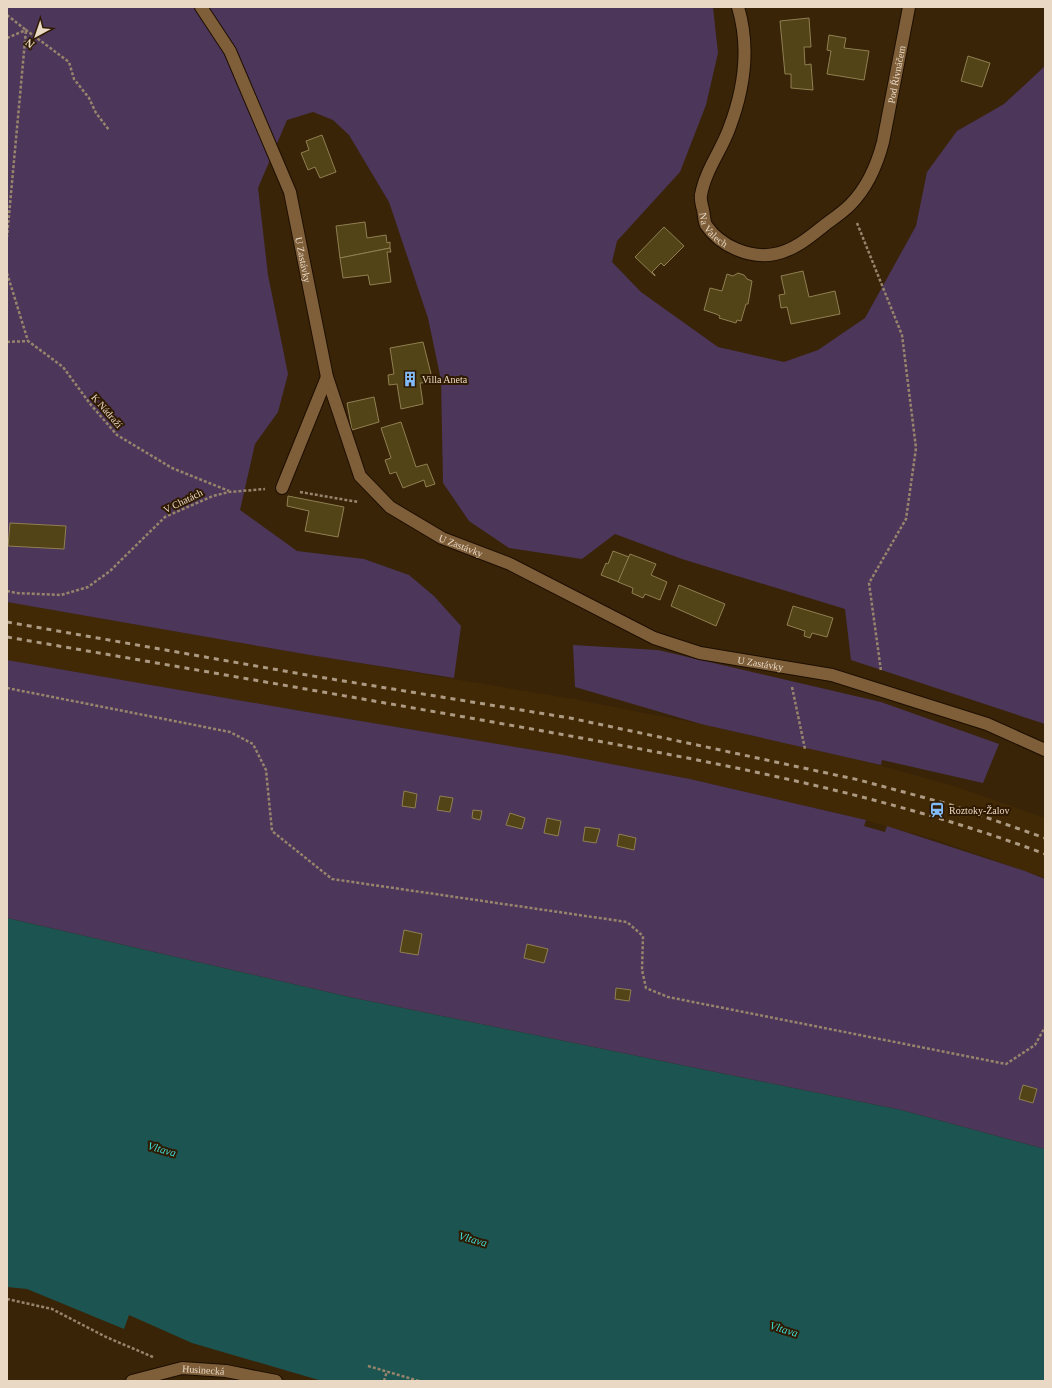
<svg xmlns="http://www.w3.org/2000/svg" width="1052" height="1388" font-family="'Times New Roman',serif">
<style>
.built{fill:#422906}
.green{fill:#4c365a}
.water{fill:#1c5451}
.building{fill:#524416;stroke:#8f7f52}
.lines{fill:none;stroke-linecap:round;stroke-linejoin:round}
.minor-casing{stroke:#1d0e00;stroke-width:14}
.path{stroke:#97846c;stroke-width:2.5;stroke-dasharray:3 2;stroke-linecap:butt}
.minor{stroke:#7e5f3a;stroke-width:12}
.rail{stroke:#ad9a83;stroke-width:3;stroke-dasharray:5 5;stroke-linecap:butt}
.labels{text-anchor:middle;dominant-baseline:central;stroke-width:4;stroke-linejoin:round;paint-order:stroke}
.street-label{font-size:10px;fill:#e9d8c4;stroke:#2f1a00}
.poi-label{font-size:10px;fill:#e9d8c4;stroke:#2f1a00;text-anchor:start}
.water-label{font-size:11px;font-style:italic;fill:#3fdbd5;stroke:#2f1a00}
</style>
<rect width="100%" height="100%" fill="#392407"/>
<!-- built -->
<path class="built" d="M 7,602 L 310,655 L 573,699 L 701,724 L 864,761 L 953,786 L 1045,818 L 1045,878 L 937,840 L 850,816 L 690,779 L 564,755 L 301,711 L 7,660 Z"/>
<!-- green -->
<g class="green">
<path d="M 7,7 L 713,7 L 718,53 L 706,105 L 680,172 L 617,241 L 612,262 L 641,292 L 718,347 L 784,362 L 818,350 L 865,318 L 916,226 L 927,172 L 957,131 L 1004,104 L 1045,66 L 1045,724 L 851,660 L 845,609 L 682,559 L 615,534 L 582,559 L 509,548 L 469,521 L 443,483 L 441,380 L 428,318 L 389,202 L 349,135 L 333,120 L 313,112 L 287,120 L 258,188 L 268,275 L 288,374 L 278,412 L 255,444 L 240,510 L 297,551 L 364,559 L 409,575 L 434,596 L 461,626 L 454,678 L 310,655 L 7,602 Z"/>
<path d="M 573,645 L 658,650 L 881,702 L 999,744 L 983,783 L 882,760 L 881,765 L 701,724 L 575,687 Z"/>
<path d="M 7,660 L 301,711 L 564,755 L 690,779 L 866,820 L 864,826 L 885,832 L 887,826 L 1025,871 L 1045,879 L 1045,1149 L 901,1110 L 354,998 L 7,918 Z"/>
</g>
<!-- water -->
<path class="water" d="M 7,918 L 354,998 L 901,1110 L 1045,1149 L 1045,1381 L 322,1381 L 192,1343 L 129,1315 L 124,1329 L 27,1289 L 7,1287 Z"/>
<!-- building -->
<g class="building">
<path d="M 809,18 L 811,47 L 804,47 L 805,65 L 811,64 L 813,90 L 791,88 L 791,74 L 785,74 L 780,21 Z"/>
<path d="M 829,35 L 846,38 L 844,48 L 869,51 L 864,80 L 827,74 L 831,51 L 827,50 Z"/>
<path d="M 968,56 L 990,63 L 982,87 L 961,81 Z"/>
<path d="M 322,135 L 336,172 L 320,178 L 315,167 L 308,170 L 301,153 L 309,150 L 306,141 Z"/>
<path d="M 365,222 L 367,238 L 386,235 L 387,243 L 390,242 L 390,248 L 340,258 L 336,226 Z"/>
<path d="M 664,227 L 684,246 L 664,266 L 661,263 L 652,272 L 655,275 L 655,276 L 635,257 Z"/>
<path d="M 390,248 L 391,252 L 387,252 L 391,282 L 370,285 L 368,275 L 343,278 L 340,258 Z"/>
<path d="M 803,271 L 809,297 L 835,291 L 840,314 L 791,324 L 787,307 L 781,308 L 779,295 L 785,294 L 781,276 Z"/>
<path d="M 738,273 L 744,275 L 747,279 L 752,281 L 748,304 L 746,304 L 741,321 L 737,320 L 736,323 L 719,318 L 720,316 L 716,314 L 704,310 L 710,288 L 722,291 L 727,274 L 733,276 Z"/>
<path d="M 423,342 L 433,382 L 420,383 L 423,404 L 401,409 L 397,384 L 389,385 L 388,375 L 394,374 L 390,348 Z"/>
<path d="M 374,397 L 379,422 L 352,430 L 347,403 Z"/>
<path d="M 401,422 L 416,467 L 427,464 L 435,484 L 426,487 L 424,480 L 403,488 L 396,472 L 390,474 L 385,460 L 391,458 L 381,428 Z"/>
<path d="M 288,496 L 344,507 L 338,537 L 305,531 L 309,511 L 287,506 Z"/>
<path d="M 10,523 L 66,526 L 64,549 L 8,546 Z"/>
<path d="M 613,551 L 629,557 L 619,582 L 601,575 L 606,563 L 608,564 Z"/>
<path d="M 630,554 L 656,564 L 651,575 L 667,582 L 660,600 L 645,594 L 643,598 L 632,593 L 633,588 L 618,582 Z"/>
<path d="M 679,585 L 725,604 L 716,626 L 671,606 Z"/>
<path d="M 793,606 L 833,618 L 827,637 L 812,633 L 810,638 L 804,636 L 805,631 L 787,625 Z"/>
<path d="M 404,791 L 417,794 L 415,808 L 402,806 Z"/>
<path d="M 440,796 L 453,798 L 450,812 L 437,810 Z"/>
<path d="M 473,810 L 482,811 L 480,820 L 472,818 Z"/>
<path d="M 510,813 L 525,818 L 522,829 L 506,825 Z"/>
<path d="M 547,818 L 561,821 L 558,836 L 544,833 Z"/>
<path d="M 585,827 L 600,829 L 596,843 L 583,841 Z"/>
<path d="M 619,834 L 636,838 L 634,850 L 617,846 Z"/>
<path d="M 404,930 L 422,934 L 418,955 L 400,952 Z"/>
<path d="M 527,944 L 548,949 L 544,963 L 524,958 Z"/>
<path d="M 616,988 L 631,990 L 629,1001 L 615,999 Z"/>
<path d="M 1023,1085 L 1037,1089 L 1033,1103 L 1019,1099 Z"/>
</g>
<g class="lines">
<!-- minor casing -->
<g class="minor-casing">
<g id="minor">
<path id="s1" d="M 201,7 L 230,51 L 290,192 L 327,377 L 360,476 L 390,507 L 442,538 L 510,564 L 654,638 L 700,653 L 832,675 L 987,724 L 1045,750"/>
<path id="s2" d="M 738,7 C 750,47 744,90 729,129 C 721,151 705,171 701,195 C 700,200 702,205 703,210 C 704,214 704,221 706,225 C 720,246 750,259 775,254 C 795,250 811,236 826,224 C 834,218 843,212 850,205 C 868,187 877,165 883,142 L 909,7"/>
<path d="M 282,488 L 327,377"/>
<path id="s3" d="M 132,1381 L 182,1368 L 226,1371 L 276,1381"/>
</g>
</g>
<!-- path -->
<g class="path">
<path d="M 7,15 L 26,30 L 7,237"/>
<path d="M 7,38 L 26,30 L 69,62 L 74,79 L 89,98 L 96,113 L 109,130"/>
<path d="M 857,223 L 902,335 L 916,448 L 906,519 L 869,583 L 881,671"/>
<path d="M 7,273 L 28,341"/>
<path d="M 7,342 L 28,341 L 63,367 L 91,405 L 117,435 L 172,468 L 229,491"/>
<path d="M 300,492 L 358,502"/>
<path d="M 7,591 L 16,593 L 61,595 L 88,587 L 110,571 L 165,517 L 213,496 L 229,492 L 265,489"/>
<path d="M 792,687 L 805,749"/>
<path d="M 7,688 L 230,732 L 253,744 L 266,770 L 272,831 L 332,879 L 627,922 L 643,936 L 642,970 L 646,988 L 668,997 L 1006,1064 L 1035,1045 L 1045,1027"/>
<path d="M 7,1299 L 52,1309 L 106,1337 L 153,1357"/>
<path d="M 368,1366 L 419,1381"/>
<path d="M 384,1381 L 387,1371"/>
</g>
<!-- minor -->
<use href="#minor" class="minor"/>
<!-- rail -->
<g class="rail">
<path d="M 7,622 L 307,675 L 570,718 L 697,745 L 859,780 L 948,804 L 1045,838"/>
<path d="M 7,637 C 186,668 364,699 543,731 C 713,762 883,793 1045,854"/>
</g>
</g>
<!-- icons -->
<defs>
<g id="building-bare" transform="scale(1.2)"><path d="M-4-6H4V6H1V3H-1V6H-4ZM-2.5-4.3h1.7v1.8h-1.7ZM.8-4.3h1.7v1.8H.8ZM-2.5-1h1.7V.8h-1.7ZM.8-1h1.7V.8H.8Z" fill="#82bcfa" stroke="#2f1a00" stroke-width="2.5" paint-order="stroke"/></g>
<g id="station-bare" transform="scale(1.2)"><path d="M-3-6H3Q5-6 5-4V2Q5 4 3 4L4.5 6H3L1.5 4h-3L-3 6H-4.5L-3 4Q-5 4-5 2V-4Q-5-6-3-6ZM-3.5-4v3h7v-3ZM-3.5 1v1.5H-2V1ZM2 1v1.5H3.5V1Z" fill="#82bcfa" stroke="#2f1a00" stroke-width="2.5" paint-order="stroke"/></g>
</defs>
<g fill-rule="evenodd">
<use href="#building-bare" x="410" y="379"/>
<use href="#station-bare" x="937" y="810"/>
</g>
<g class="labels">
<!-- street labels -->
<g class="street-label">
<text stroke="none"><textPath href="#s2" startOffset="537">Pod Řivnáčem</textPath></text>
<text stroke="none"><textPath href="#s2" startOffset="235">Na Valech</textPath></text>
<text stroke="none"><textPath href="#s1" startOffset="275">U Zastávky</textPath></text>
<text transform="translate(107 411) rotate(49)">K Nádraží</text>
<text transform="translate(183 501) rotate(-26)">V Chatách</text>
<text stroke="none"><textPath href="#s1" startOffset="623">U Zastávky</textPath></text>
<text stroke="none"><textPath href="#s1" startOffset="947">U Zastávky</textPath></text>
<text stroke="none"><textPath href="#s3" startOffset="73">Husinecká</textPath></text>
</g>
<!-- poi labels -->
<g class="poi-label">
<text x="422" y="379">Villa Aneta</text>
<text x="949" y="810">Roztoky-Žalov</text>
</g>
<!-- water labels -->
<g class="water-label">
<text transform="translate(162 1149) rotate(16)">Vltava</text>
<text transform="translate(473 1239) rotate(16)">Vltava</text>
<text transform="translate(784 1329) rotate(17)">Vltava</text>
</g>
</g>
<!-- border -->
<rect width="1052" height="1388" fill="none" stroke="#e9d8c4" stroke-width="16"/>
<!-- north arrow -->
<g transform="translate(36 36) rotate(220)" stroke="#2f1a00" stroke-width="3" paint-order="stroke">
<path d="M0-3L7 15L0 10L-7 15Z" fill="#e9d8c4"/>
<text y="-6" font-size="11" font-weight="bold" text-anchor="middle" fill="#e9d8c4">N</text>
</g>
</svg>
